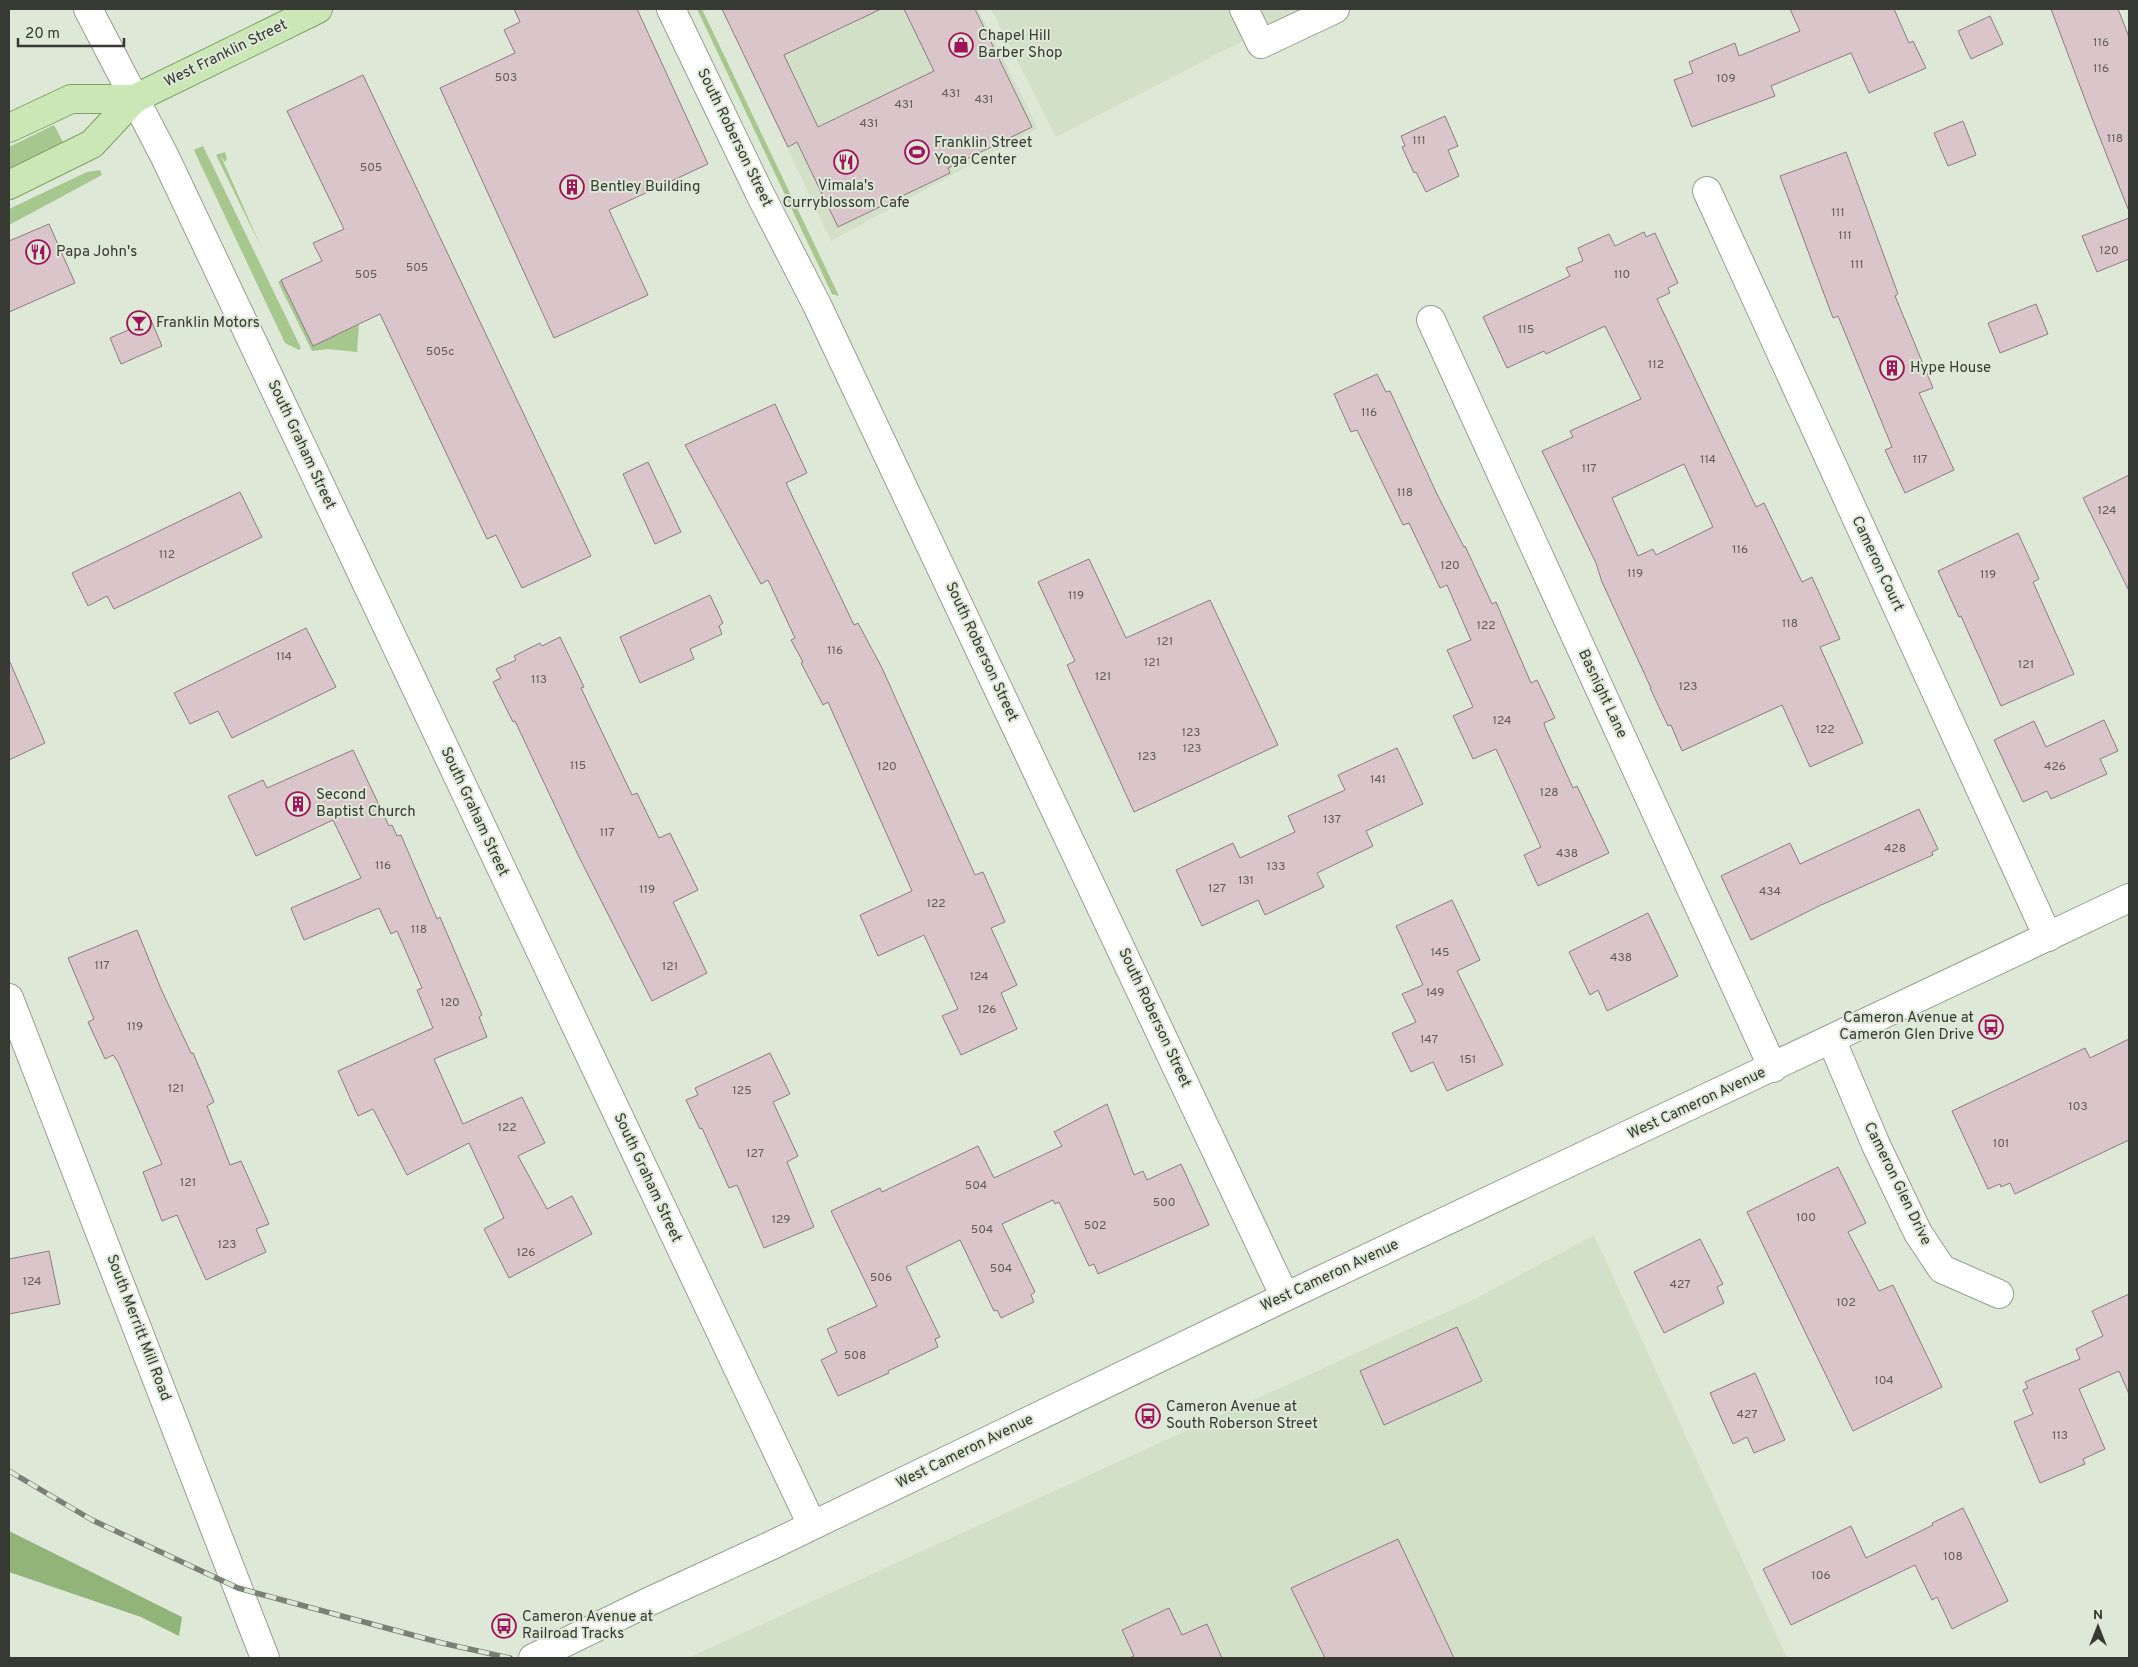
<svg xmlns="http://www.w3.org/2000/svg" width="2138" height="1667" font-family="Overpass,sans-serif">
<style>
.built{fill:#d2e0c8}
.green{fill:#a6c78e}
.forest{fill:#91b478}
.building{fill:#dac5cb;stroke:#8e7b81;fill-rule:evenodd}
.lines{fill:none;stroke-linecap:round;stroke-linejoin:round}
.minor-casing{stroke:#969f8f;stroke-width:30}
.major-casing{stroke:#80a068;stroke-width:30}
.minor{stroke:#fff;stroke-width:28}
.major{stroke:#cbe7b6;stroke-width:28}
.rail-casing{stroke:#7a8075;stroke-width:5.5}
.rail{stroke:#dee8d7;stroke-width:4;stroke-dasharray:11;stroke-linecap:butt}
.labels{text-anchor:middle;dominant-baseline:central;stroke-width:4;stroke-linejoin:round;paint-order:stroke}
.number-label{font-size:12px;fill:#5f5d59}
.poi-label{font-size:15px;fill:#363a33;stroke:#dee8d7;text-anchor:start}
.street-label{font-size:15px;fill:#363a33;stroke:#dee8d7}
</style>
<rect width="100%" height="100%" fill="#dee8d7"/>
<!-- built -->
<g class="built">
<path d="M 722,9 L 978,9 L 1038,128 L 831,241 Z"/>
<path d="M 991,9 L 1305,9 L 1056,137 Z"/>
<path d="M 1594,1235 L 1787,1658 L 688,1658 L 1475,1299 Z"/>
</g>
<!-- green -->
<g class="green">
<path d="M 697,9 L 702,9 L 839,296 L 832,294 Z"/>
<path d="M 54,125 L 64,144 L 9,170 L 9,147 Z"/>
<path d="M 203,146 L 301,348 L 299,350 L 285,343 L 199,161 L 194,150 Z"/>
<path d="M 225,152 L 227,159 L 225,162 L 220,154 L 262,249 L 216,155 Z"/>
<path d="M 100,170 L 102,175 L 9,225 L 9,209 L 87,172 Z"/>
<path d="M 281,280 L 313,346 L 359,324 L 357,352 L 328,349 L 312,351 L 278,282 Z"/>
</g>
<!-- forest -->
<path class="forest" d="M 9,1531 L 182,1617 L 179,1636 L 141,1617 L 9,1572 Z"/>
<!-- building -->
<g class="building">
<path d="M 514,9 L 637,9 L 708,164 L 609,210 L 648,295 L 554,338 L 440,88 L 515,53 L 504,30 L 520,22 Z"/>
<path d="M 722,9 L 881,9 L 784,55 L 818,127 L 934,71 L 904,9 L 975,9 L 1032,127 L 948,168 L 950,173 L 838,227 L 797,142 L 788,147 Z"/>
<path d="M 1790,9 L 1894,9 L 1909,43 L 1913,41 L 1926,68 L 1869,93 L 1851,53 L 1771,86 L 1775,96 L 1692,127 L 1674,80 L 1693,73 L 1689,62 L 1735,43 L 1739,56 L 1800,31 Z"/>
<path d="M 2051,9 L 2118,9 L 2129,37 L 2129,208 L 2128,209 L 2092,118 Z"/>
<path d="M 1990,16 L 2003,44 L 1971,59 L 1958,31 Z"/>
<path d="M 363,75 L 591,556 L 522,588 L 496,535 L 487,539 L 380,314 L 313,346 L 281,280 L 322,261 L 313,243 L 344,229 L 287,111 Z"/>
<path d="M 1445,116 L 1458,146 L 1448,150 L 1459,176 L 1426,192 L 1416,172 L 1414,173 L 1402,147 L 1405,146 L 1401,136 Z"/>
<path d="M 1963,121 L 1976,155 L 1948,166 L 1934,133 Z"/>
<path d="M 1846,152 L 1898,294 L 1895,296 L 1933,388 L 1919,393 L 1954,470 L 1905,493 L 1885,450 L 1892,447 L 1838,316 L 1833,318 L 1780,176 Z"/>
<path d="M 2129,218 L 2129,259 L 2097,272 L 2082,236 Z"/>
<path d="M 49,224 L 75,283 L 9,312 L 9,241 Z"/>
<path d="M 1644,232 L 1646,237 L 1655,233 L 1678,283 L 1668,288 L 1670,293 L 1657,299 L 1756,507 L 1764,503 L 1802,582 L 1812,577 L 1840,639 L 1820,647 L 1863,743 L 1810,767 L 1782,705 L 1682,751 L 1671,725 L 1668,726 L 1650,688 L 1651,688 L 1602,582 L 1596,563 L 1542,451 L 1573,437 L 1570,431 L 1641,399 L 1605,326 L 1546,354 L 1544,351 L 1507,368 L 1483,317 L 1570,276 L 1566,268 L 1583,261 L 1578,248 L 1609,234 L 1615,246 ZM 1684,464 L 1713,527 L 1656,555 L 1653,549 L 1638,556 L 1612,498 Z"/>
<path d="M 2036,304 L 2048,334 L 2000,353 L 1988,323 Z"/>
<path d="M 151,320 L 162,346 L 121,364 L 110,338 Z"/>
<path d="M 1377,374 L 1386,392 L 1390,391 L 1435,490 L 1464,547 L 1465,546 L 1492,604 L 1496,602 L 1531,683 L 1537,680 L 1555,718 L 1544,723 L 1545,727 L 1573,788 L 1577,786 L 1609,853 L 1538,886 L 1524,855 L 1541,847 L 1496,749 L 1473,759 L 1453,716 L 1473,707 L 1447,650 L 1471,640 L 1447,585 L 1440,588 L 1409,523 L 1403,525 L 1357,430 L 1351,432 L 1334,394 Z"/>
<path d="M 775,404 L 807,473 L 786,483 L 854,625 L 858,623 L 882,668 L 975,875 L 983,872 L 1005,922 L 991,928 L 1017,985 L 1001,993 L 1017,1029 L 961,1055 L 942,1016 L 958,1009 L 924,935 L 878,956 L 860,915 L 912,891 L 828,702 L 823,705 L 801,663 L 803,662 L 791,640 L 795,638 L 768,580 L 761,584 L 685,445 Z"/>
<path d="M 648,462 L 681,532 L 655,544 L 623,474 Z"/>
<path d="M 2129,475 L 2129,591 L 2083,498 Z"/>
<path d="M 240,492 L 262,537 L 114,609 L 107,596 L 88,606 L 72,573 Z"/>
<path d="M 2018,533 L 2039,579 L 2033,582 L 2074,674 L 2001,706 L 1961,616 L 1959,617 L 1938,571 Z"/>
<path d="M 1089,559 L 1126,638 L 1210,600 L 1278,745 L 1134,812 L 1067,665 L 1075,661 L 1038,582 Z"/>
<path d="M 710,595 L 723,623 L 719,626 L 722,634 L 690,649 L 694,659 L 640,683 L 620,637 Z"/>
<path d="M 306,628 L 336,687 L 232,738 L 218,711 L 190,724 L 174,693 Z"/>
<path d="M 560,637 L 584,687 L 581,688 L 632,795 L 637,793 L 659,838 L 670,833 L 698,890 L 673,902 L 707,973 L 652,1001 L 579,857 L 515,721 L 513,722 L 493,682 L 501,678 L 496,669 L 516,660 L 514,656 L 540,643 L 542,646 Z"/>
<path d="M 9,660 L 45,743 L 9,760 Z"/>
<path d="M 2104,720 L 2118,751 L 2100,759 L 2107,774 L 2051,799 L 2047,791 L 2023,802 L 1994,740 L 2034,721 L 2046,747 Z"/>
<path d="M 1397,748 L 1423,804 L 1366,831 L 1373,846 L 1317,873 L 1324,887 L 1265,915 L 1258,900 L 1202,926 L 1176,870 L 1233,843 L 1240,858 L 1295,832 L 1288,816 L 1345,790 L 1338,775 Z"/>
<path d="M 353,750 L 389,826 L 392,825 L 397,836 L 401,835 L 437,919 L 440,917 L 482,1015 L 479,1017 L 487,1037 L 434,1059 L 463,1124 L 522,1097 L 545,1143 L 518,1156 L 547,1209 L 572,1196 L 592,1234 L 509,1278 L 484,1229 L 504,1218 L 469,1143 L 407,1175 L 373,1109 L 358,1116 L 338,1071 L 433,1028 L 417,990 L 422,988 L 397,931 L 391,934 L 379,908 L 304,940 L 291,908 L 361,878 L 333,820 L 256,856 L 228,796 L 263,780 L 267,788 Z"/>
<path d="M 1919,809 L 1938,849 L 1932,852 L 1933,855 L 1819,906 L 1751,940 L 1721,876 L 1790,843 L 1800,864 Z"/>
<path d="M 1452,900 L 1480,960 L 1457,971 L 1503,1065 L 1447,1091 L 1433,1062 L 1411,1072 L 1392,1033 L 1416,1022 L 1402,994 L 1423,985 L 1396,926 Z"/>
<path d="M 1648,913 L 1678,976 L 1607,1011 L 1598,990 L 1590,995 L 1569,952 Z"/>
<path d="M 137,930 L 161,989 L 191,1053 L 193,1053 L 214,1102 L 207,1106 L 230,1165 L 241,1161 L 269,1224 L 256,1229 L 266,1252 L 206,1280 L 177,1215 L 162,1221 L 143,1172 L 162,1164 L 118,1062 L 113,1055 L 105,1059 L 88,1022 L 94,1019 L 68,958 Z"/>
<path d="M 2129,1039 L 2129,1140 L 2015,1194 L 2010,1183 L 2001,1187 L 2000,1184 L 1988,1189 L 1952,1111 L 2085,1048 L 2090,1058 Z"/>
<path d="M 770,1053 L 790,1094 L 773,1102 L 798,1156 L 787,1162 L 814,1227 L 764,1248 L 737,1185 L 729,1188 L 702,1128 L 700,1129 L 686,1100 L 698,1095 L 695,1088 Z"/>
<path d="M 1107,1104 L 1134,1175 L 1143,1171 L 1147,1180 L 1181,1164 L 1209,1225 L 1098,1274 L 1094,1264 L 1089,1266 L 1059,1202 L 1055,1204 L 1053,1200 L 1002,1224 L 1035,1292 L 1031,1295 L 1034,1302 L 1001,1318 L 997,1310 L 994,1311 L 960,1240 L 906,1267 L 940,1337 L 935,1339 L 938,1347 L 888,1371 L 889,1373 L 838,1396 L 821,1360 L 837,1352 L 827,1329 L 877,1306 L 831,1211 L 880,1188 L 882,1192 L 978,1146 L 994,1178 L 1062,1146 L 1054,1132 Z"/>
<path d="M 1838,1167 L 1866,1223 L 1848,1232 L 1879,1291 L 1893,1285 L 1942,1387 L 1853,1431 L 1747,1212 Z"/>
<path d="M 1700,1239 L 1723,1284 L 1717,1287 L 1724,1303 L 1664,1333 L 1634,1272 Z"/>
<path d="M 49,1251 L 60,1304 L 9,1314 L 9,1259 Z"/>
<path d="M 2129,1294 L 2129,1394 L 2119,1371 L 2079,1389 L 2105,1449 L 2083,1459 L 2085,1464 L 2040,1483 L 2014,1422 L 2033,1414 L 2023,1390 L 2028,1388 L 2025,1382 L 2080,1359 L 2076,1349 L 2103,1336 L 2092,1311 Z"/>
<path d="M 1457,1327 L 1482,1381 L 1384,1425 L 1360,1371 Z"/>
<path d="M 1755,1373 L 1785,1440 L 1754,1453 L 1747,1437 L 1733,1444 L 1710,1393 Z"/>
<path d="M 1963,1508 L 2008,1601 L 1952,1629 L 1937,1597 L 1932,1600 L 1915,1565 L 1791,1625 L 1763,1569 L 1851,1526 L 1866,1558 L 1933,1525 L 1932,1523 Z"/>
<path d="M 1398,1539 L 1454,1658 L 1325,1658 L 1291,1588 Z"/>
<path d="M 1169,1608 L 1182,1635 L 1207,1624 L 1222,1658 L 1129,1658 L 1134,1656 L 1122,1630 Z"/>
</g>
<g class="lines">
<!-- minor casing -->
<g class="minor-casing">
<g id="minor">
<path d="M 88,9 L 165,157 L 812,1525"/>
<path d="M 671,9 L 760,194 L 817,305 L 1285,1297"/>
<path d="M 1244,9 L 1261,44 L 1335,9"/>
<path d="M 1707,191 L 2048,937"/>
<path d="M 1431,320 L 1773,1068"/>
<path d="M 9,998 L 265,1658"/>
<path d="M 1832,1041 L 1876,1145 L 1918,1233 L 1942,1269 L 1999,1294"/>
<path d="M 533,1658 L 646,1603 L 770,1546 L 1285,1297 L 2129,898"/>
</g>
</g>
<!-- major casing -->
<g class="major-casing">
<g id="major">
<path d="M 9,128 L 71,99 L 134,99"/>
<path d="M 9,185 L 92,144 L 134,99 L 318,9"/>
</g>
</g>
<!-- minor -->
<use href="#minor" class="minor"/>
<!-- major -->
<use href="#major" class="major"/>
<!-- rail casing -->
<g class="rail-casing">
<path id="rail" d="M 9,1471 L 92,1520 L 238,1588 L 442,1643 L 510,1658"/>
</g>
<!-- rail -->
<use href="#rail" class="rail"/>
</g>
<!-- icons -->
<defs>
<g id="shop-ring" transform="scale(1.25)"><circle r="9.5" fill="#dee8d7" stroke="#a0125b" stroke-width="1.5"/><path d="M-5-2.5h2.3a2.7 3.5 0 0 1 5.4 0H5L5.5 6h-11ZM-1.5-2.5h3a1.5 2.3 0 0 0-3 0Z" fill="#a0125b"/></g>
<g id="stadium-ring" transform="scale(1.25)"><circle r="9.5" fill="#dee8d7" stroke="#a0125b" stroke-width="1.5"/><path d="M0-5a6.5 5 0 1 0 0 10a6.5 5 0 1 0 0-10ZM-3.5-1.8h7v3.6h-7Z" fill="#a0125b"/></g>
<g id="restaurant-ring" transform="scale(1.25)"><circle r="9.5" fill="#dee8d7" stroke="#a0125b" stroke-width="1.5"/><path d="M-5-6h1v4h1v-4h1v4h1v-4h1v5L-1.5 .5V6h-2V.5L-5-1ZM5-6V6H3V1.5H1.5Q1.5-4 5-6Z" fill="#a0125b"/></g>
<g id="building-ring" transform="scale(1.25)"><circle r="9.5" fill="#dee8d7" stroke="#a0125b" stroke-width="1.5"/><path d="M-4-6H4V6H1V3H-1V6H-4ZM-2.5-4.3h1.7v1.8h-1.7ZM.8-4.3h1.7v1.8H.8ZM-2.5-1h1.7V.8h-1.7ZM.8-1h1.7V.8H.8Z" fill="#a0125b"/></g>
<g id="bar-ring" transform="scale(1.25)"><circle r="9.5" fill="#dee8d7" stroke="#a0125b" stroke-width="1.5"/><path d="M-6-5H6L.8 .8V4.5H3.5V6h-7V4.5H-.8V.8Z" fill="#a0125b"/></g>
<g id="bus-ring" transform="scale(1.25)"><circle r="9.5" fill="#dee8d7" stroke="#a0125b" stroke-width="1.5"/><path d="M-5-6H5V4H4V6H2V4H-2V6H-4V4H-5ZM-3.5-4V0h7V-4ZM-3.5 1.2v1.5H-2V1.2ZM2 1.2v1.5H3.5V1.2Z" fill="#a0125b"/></g>
</defs>
<g fill-rule="evenodd">
<use href="#shop-ring" x="961" y="45"/>
<use href="#stadium-ring" x="917" y="152"/>
<use href="#restaurant-ring" x="846" y="162"/>
<use href="#building-ring" x="572" y="187"/>
<use href="#restaurant-ring" x="38" y="252"/>
<use href="#bar-ring" x="139" y="323"/>
<use href="#building-ring" x="1892" y="368"/>
<use href="#building-ring" x="298" y="804"/>
<use href="#bus-ring" x="1991" y="1027"/>
<use href="#bus-ring" x="1148" y="1416"/>
<use href="#bus-ring" x="504" y="1626"/>
</g>
<g class="labels">
<!-- number labels -->
<g class="number-label">
<text x="2101" y="43">116</text>
<text x="2101" y="69">116</text>
<text x="506" y="78">503</text>
<text x="1726" y="79">109</text>
<text x="951" y="94">431</text>
<text x="984" y="100">431</text>
<text x="904" y="105">431</text>
<text x="869" y="124">431</text>
<text x="2115" y="139">118</text>
<text x="1419" y="141">111</text>
<text x="371" y="168">505</text>
<text x="1838" y="213">111</text>
<text x="1845" y="236">111</text>
<text x="2109" y="251">120</text>
<text x="1857" y="265">111</text>
<text x="417" y="268">505</text>
<text x="366" y="275">505</text>
<text x="1622" y="275">110</text>
<text x="1526" y="330">115</text>
<text x="440" y="352">505c</text>
<text x="1656" y="365">112</text>
<text x="1369" y="413">116</text>
<text x="1708" y="460">114</text>
<text x="1920" y="460">117</text>
<text x="1589" y="469">117</text>
<text x="1405" y="493">118</text>
<text x="2107" y="511">124</text>
<text x="1740" y="550">116</text>
<text x="167" y="555">112</text>
<text x="1450" y="566">120</text>
<text x="1635" y="574">119</text>
<text x="1988" y="575">119</text>
<text x="1076" y="596">119</text>
<text x="1790" y="624">118</text>
<text x="1486" y="626">122</text>
<text x="1165" y="642">121</text>
<text x="835" y="651">116</text>
<text x="284" y="657">114</text>
<text x="1152" y="663">121</text>
<text x="2026" y="665">121</text>
<text x="1103" y="677">121</text>
<text x="539" y="680">113</text>
<text x="1688" y="687">123</text>
<text x="1502" y="721">124</text>
<text x="1825" y="730">122</text>
<text x="1191" y="733">123</text>
<text x="1192" y="749">123</text>
<text x="1147" y="757">123</text>
<text x="578" y="766">115</text>
<text x="887" y="767">120</text>
<text x="2055" y="767">426</text>
<text x="1378" y="780">141</text>
<text x="1549" y="793">128</text>
<text x="1332" y="820">137</text>
<text x="607" y="833">117</text>
<text x="1895" y="849">428</text>
<text x="1567" y="854">438</text>
<text x="383" y="866">116</text>
<text x="1276" y="867">133</text>
<text x="1246" y="881">131</text>
<text x="1217" y="889">127</text>
<text x="647" y="890">119</text>
<text x="1770" y="892">434</text>
<text x="936" y="904">122</text>
<text x="419" y="930">118</text>
<text x="1440" y="953">145</text>
<text x="1621" y="958">438</text>
<text x="102" y="966">117</text>
<text x="670" y="967">121</text>
<text x="979" y="977">124</text>
<text x="1435" y="993">149</text>
<text x="450" y="1003">120</text>
<text x="987" y="1010">126</text>
<text x="135" y="1027">119</text>
<text x="1429" y="1040">147</text>
<text x="1468" y="1060">151</text>
<text x="176" y="1089">121</text>
<text x="742" y="1091">125</text>
<text x="2078" y="1107">103</text>
<text x="507" y="1128">122</text>
<text x="2001" y="1144">101</text>
<text x="755" y="1154">127</text>
<text x="188" y="1183">121</text>
<text x="976" y="1186">504</text>
<text x="1164" y="1203">500</text>
<text x="1806" y="1218">100</text>
<text x="781" y="1220">129</text>
<text x="1095" y="1226">502</text>
<text x="982" y="1230">504</text>
<text x="227" y="1245">123</text>
<text x="526" y="1253">126</text>
<text x="1001" y="1269">504</text>
<text x="881" y="1278">506</text>
<text x="32" y="1282">124</text>
<text x="1680" y="1285">427</text>
<text x="1846" y="1303">102</text>
<text x="855" y="1356">508</text>
<text x="1884" y="1381">104</text>
<text x="1747" y="1415">427</text>
<text x="2060" y="1436">113</text>
<text x="1953" y="1557">108</text>
<text x="1821" y="1576">106</text>
</g>
<!-- poi labels -->
<g class="poi-label">
<text x="978" y="36">Chapel Hill<tspan x="978" dy="17">Barber Shop</tspan></text>
<text x="934" y="143">Franklin Street<tspan x="934" dy="17">Yoga Center</tspan></text>
<text x="846" y="186" text-anchor="middle">Vimala's<tspan x="846" dy="17">Curryblossom Cafe</tspan></text>
<text x="590" y="187">Bentley Building</text>
<text x="56" y="252">Papa John's</text>
<text x="156" y="323">Franklin Motors</text>
<text x="1910" y="368">Hype House</text>
<text x="316" y="795">Second<tspan x="316" dy="17">Baptist Church</tspan></text>
<text x="1974" y="1018" text-anchor="end">Cameron Avenue at<tspan x="1974" dy="17">Cameron Glen Drive</tspan></text>
<text x="1166" y="1407">Cameron Avenue at<tspan x="1166" dy="17">South Roberson Street</tspan></text>
<text x="522" y="1617">Cameron Avenue at<tspan x="522" dy="17">Railroad Tracks</tspan></text>
</g>
<!-- street labels -->
<g class="street-label">
<text transform="translate(226 54) rotate(-26)">West Franklin Street</text>
<text transform="translate(734 138) rotate(64)">South Roberson Street</text>
<text transform="translate(301 445) rotate(65)">South Graham Street</text>
<text transform="translate(1877 564) rotate(65)">Cameron Court</text>
<text transform="translate(981 652) rotate(65)">South Roberson Street</text>
<text transform="translate(1602 694) rotate(65)">Basnight Lane</text>
<text transform="translate(474 812) rotate(65)">South Graham Street</text>
<text transform="translate(1154 1018) rotate(65)">South Roberson Street</text>
<text transform="translate(1697 1104) rotate(-25)">West Cameron Avenue</text>
<text transform="translate(647 1178) rotate(65)">South Graham Street</text>
<text transform="translate(1897 1184) rotate(64)">Cameron Glen Drive</text>
<text transform="translate(1330 1276) rotate(-25)">West Cameron Avenue</text>
<text transform="translate(138 1328) rotate(69)">South Merritt Mill Road</text>
<text transform="translate(965 1452) rotate(-26)">West Cameron Avenue</text>
</g>
</g>
<!-- border -->
<rect width="2138" height="1667" fill="none" stroke="#363a33" stroke-width="20"/>
<!-- north arrow -->
<g transform="translate(2098 1627)" stroke="#dee8d7" stroke-width="4" paint-order="stroke">
<path d="M0-4L9 19L0 12L-9 19Z" fill="#363a33"/>
<text y="-8" font-size="14" font-weight="bold" text-anchor="middle" fill="#363a33">N</text>
</g>
<!-- scale -->
<path d="M18 38v8h106v-8" fill="none" stroke="#363a33" stroke-width="2.5"/>
<text x="25" y="38" font-size="15" fill="#363a33" stroke="#dee8d7" stroke-width="4" paint-order="stroke">20 m</text>
</svg>
